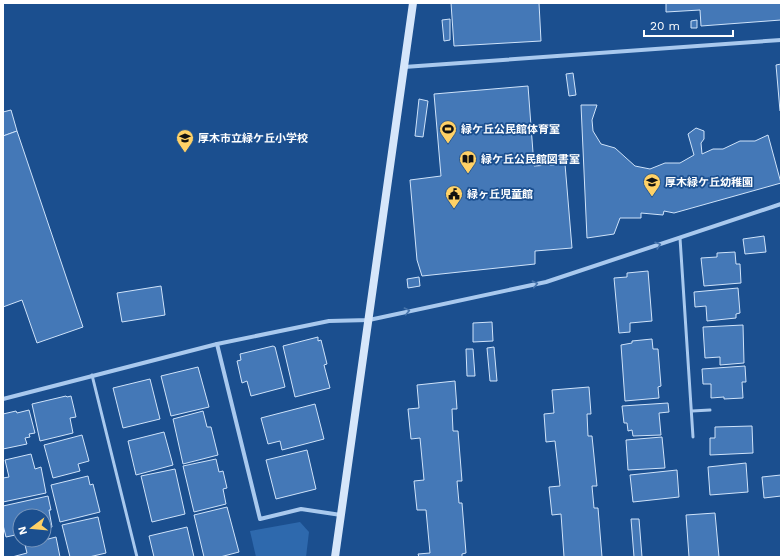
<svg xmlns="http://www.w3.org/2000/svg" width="784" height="560" font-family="'Work Sans','Noto Sans JP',sans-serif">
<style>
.green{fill:#2e69ad}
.building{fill:#4478b7;stroke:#cfe3fa}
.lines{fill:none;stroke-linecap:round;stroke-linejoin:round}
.lane{stroke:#a9c9ee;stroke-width:3}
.street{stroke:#a9c9ee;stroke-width:4}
.secondary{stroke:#d6e6fa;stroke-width:8}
.oneway{stroke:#4674ac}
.labels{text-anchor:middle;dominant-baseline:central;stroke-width:3.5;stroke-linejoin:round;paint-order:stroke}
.poi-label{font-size:11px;font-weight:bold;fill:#fff;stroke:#1b4f8f;text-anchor:start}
</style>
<rect width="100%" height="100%" fill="#1b4f8f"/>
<!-- green -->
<path class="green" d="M 300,522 L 309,532 L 306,557 L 256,557 L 250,531 Z"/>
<!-- building -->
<g class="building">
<path d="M 451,3 L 539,3 L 541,41 L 454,46 Z"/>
<path d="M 666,3 L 781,3 L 781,20 L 701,26 L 700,10 L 666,12 Z"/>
<path d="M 450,19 L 450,40 L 444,41 L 442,20 Z"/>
<path d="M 697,20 L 697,28 L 691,28 L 691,21 Z"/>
<path d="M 781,64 L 781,111 L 780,111 L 776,65 Z"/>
<path d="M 573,73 L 576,95 L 569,96 L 566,74 Z"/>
<path d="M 528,86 L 534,166 L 565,164 L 572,248 L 535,251 L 535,264 L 422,276 L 417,260 L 410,180 L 441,176 L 434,94 Z"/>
<path d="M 419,99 L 428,101 L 423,137 L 415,136 Z"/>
<path d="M 581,105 L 597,105 L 592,120 L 593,131 L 601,144 L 615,148 L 635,166 L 650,169 L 665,163 L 680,163 L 694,155 L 688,134 L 696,128 L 704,131 L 704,139 L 701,143 L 702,154 L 713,149 L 723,149 L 740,141 L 755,141 L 768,135 L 781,183 L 674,213 L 664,211 L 663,215 L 641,213 L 641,218 L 620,218 L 614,234 L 587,238 Z"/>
<path d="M 11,110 L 17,131 L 3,136 L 3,112 Z"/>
<path d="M 17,131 L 83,327 L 37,343 L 22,300 L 3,307 L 3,136 Z"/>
<path d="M 764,236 L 766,252 L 745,254 L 743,239 Z"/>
<path d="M 735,252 L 736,264 L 740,264 L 741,283 L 704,286 L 701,258 L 717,257 L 717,253 Z"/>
<path d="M 648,271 L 652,321 L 630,323 L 630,332 L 619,333 L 614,278 L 627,277 L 627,273 Z"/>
<path d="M 419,277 L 420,286 L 408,288 L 407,279 Z"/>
<path d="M 161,286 L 165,315 L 122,322 L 117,293 Z"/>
<path d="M 738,288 L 740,313 L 736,314 L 736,318 L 707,321 L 706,306 L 695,307 L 694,292 Z"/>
<path d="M 492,322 L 493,341 L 473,342 L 473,323 Z"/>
<path d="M 743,325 L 744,363 L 720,365 L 720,357 L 705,358 L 703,327 Z"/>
<path d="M 318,337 L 318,341 L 321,340 L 327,364 L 324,365 L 330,388 L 295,397 L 283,346 Z"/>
<path d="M 652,339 L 653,349 L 658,349 L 661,386 L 658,387 L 659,398 L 625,401 L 621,345 L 632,343 L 632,341 Z"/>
<path d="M 273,346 L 275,347 L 285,387 L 251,396 L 247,381 L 242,383 L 237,361 L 241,360 L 240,354 Z"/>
<path d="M 494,347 L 497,381 L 490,381 L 487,348 Z"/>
<path d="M 466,349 L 473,349 L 475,376 L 467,376 Z"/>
<path d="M 745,366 L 746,382 L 742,382 L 743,398 L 724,399 L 724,397 L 711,398 L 711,384 L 703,384 L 702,369 Z"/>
<path d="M 198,367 L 209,407 L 171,416 L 161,376 Z"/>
<path d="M 150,379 L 160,419 L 123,428 L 113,388 Z"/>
<path d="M 455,381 L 457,409 L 452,409 L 453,431 L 458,431 L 462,481 L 457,481 L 459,503 L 462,503 L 466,553 L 462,554 L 462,557 L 419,557 L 418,554 L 430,553 L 426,510 L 417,510 L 414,481 L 424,480 L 420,438 L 411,439 L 408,409 L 419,408 L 417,385 Z"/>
<path d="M 589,387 L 591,414 L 587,414 L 588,436 L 592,436 L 597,486 L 592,486 L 594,508 L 598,508 L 602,557 L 564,557 L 561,514 L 552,515 L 549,487 L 560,486 L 555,441 L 546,442 L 544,414 L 554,413 L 552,390 Z"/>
<path d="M 66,396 L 67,397 L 71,396 L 76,417 L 70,418 L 73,433 L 40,441 L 32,404 Z"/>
<path d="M 668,403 L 669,412 L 659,413 L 661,435 L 633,436 L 632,430 L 628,431 L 627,423 L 624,423 L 622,406 Z"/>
<path d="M 315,404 L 324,439 L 282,450 L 280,441 L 268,444 L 261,418 Z"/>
<path d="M 29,410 L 35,433 L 29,434 L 30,437 L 25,438 L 27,444 L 3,449 L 3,414 L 16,411 L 17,413 Z"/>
<path d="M 203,411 L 207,427 L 211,427 L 218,455 L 183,464 L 173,419 Z"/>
<path d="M 752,426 L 753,453 L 710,455 L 710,438 L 715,438 L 715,427 Z"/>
<path d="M 164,432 L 173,465 L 136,475 L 128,441 Z"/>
<path d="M 82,435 L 89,461 L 78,464 L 80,471 L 53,478 L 44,445 Z"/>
<path d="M 662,437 L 665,468 L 628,470 L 626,440 Z"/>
<path d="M 307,450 L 316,489 L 276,499 L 266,460 Z"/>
<path d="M 31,454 L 35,469 L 41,467 L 46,493 L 3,502 L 3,478 L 9,477 L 5,460 Z"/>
<path d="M 216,459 L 219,472 L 223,471 L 227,488 L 223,489 L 226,504 L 194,512 L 183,466 Z"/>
<path d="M 746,463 L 748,492 L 710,495 L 708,467 Z"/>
<path d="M 175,469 L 185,514 L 152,522 L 141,476 Z"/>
<path d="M 677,470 L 679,497 L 633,502 L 630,475 Z"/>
<path d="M 781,475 L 781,496 L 764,498 L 762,477 Z"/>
<path d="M 88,476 L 90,485 L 93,484 L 100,512 L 60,522 L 51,485 Z"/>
<path d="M 48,496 L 51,510 L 49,510 L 52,527 L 44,529 L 44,516 L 20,516 L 20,534 L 6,537 L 3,525 L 3,506 Z"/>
<path d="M 227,507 L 239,552 L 220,557 L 204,557 L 194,515 Z"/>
<path d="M 715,513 L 719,557 L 689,557 L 686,515 Z"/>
<path d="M 98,517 L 106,553 L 89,557 L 70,557 L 62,525 Z"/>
<path d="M 631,519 L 639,519 L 642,557 L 634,557 Z"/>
<path d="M 187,527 L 194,557 L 154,557 L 149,536 Z"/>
<path d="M 56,537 L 60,557 L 12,557 L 27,553 L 25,545 Z"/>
</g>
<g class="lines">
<!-- lane -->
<g class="lane">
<path d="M 680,238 L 693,437"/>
<path d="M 92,375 L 137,557"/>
<path d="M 692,411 L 710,410"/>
</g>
<!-- street -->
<g class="street">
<path d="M 404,67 L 781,40"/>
<path d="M 217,344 L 260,519 L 301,509 L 341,515"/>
<path d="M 3,399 L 217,344 L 329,321 L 369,320 L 546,282 L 781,204"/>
</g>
<!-- secondary -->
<path class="secondary" d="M 335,557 L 413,3"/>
</g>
<!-- one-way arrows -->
<defs><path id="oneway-chevron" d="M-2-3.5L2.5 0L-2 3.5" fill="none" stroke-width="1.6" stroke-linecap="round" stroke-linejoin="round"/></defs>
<g class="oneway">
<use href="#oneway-chevron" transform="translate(658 245) rotate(-18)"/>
<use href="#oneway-chevron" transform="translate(535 284) rotate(-12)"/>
<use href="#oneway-chevron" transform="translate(407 311) rotate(-12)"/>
</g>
<!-- icons -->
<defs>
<g id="stadium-pin" transform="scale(0.9)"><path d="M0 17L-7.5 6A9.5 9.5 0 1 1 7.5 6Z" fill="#ffd166" stroke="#1b4f8f"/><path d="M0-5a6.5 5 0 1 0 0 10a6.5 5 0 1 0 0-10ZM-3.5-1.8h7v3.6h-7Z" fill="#111"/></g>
<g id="school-pin" transform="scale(0.9)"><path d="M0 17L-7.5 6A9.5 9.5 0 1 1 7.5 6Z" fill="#ffd166" stroke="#1b4f8f"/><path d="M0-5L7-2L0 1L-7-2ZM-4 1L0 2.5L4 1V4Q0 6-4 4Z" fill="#111"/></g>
<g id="library-pin" transform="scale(0.9)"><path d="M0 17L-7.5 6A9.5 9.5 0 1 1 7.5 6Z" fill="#ffd166" stroke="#1b4f8f"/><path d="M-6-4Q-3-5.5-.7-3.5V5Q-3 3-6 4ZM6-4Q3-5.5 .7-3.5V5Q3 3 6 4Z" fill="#111"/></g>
<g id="civic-pin" transform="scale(0.9)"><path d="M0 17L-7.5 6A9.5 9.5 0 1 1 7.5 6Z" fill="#ffd166" stroke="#1b4f8f"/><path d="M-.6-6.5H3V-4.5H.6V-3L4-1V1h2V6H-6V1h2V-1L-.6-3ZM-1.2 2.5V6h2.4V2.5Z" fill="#111"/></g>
</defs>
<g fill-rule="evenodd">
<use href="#stadium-pin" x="448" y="129"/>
<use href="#school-pin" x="185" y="138"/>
<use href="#library-pin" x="468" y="159"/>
<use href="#school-pin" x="652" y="182"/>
<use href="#civic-pin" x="454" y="194"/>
</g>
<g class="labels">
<!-- poi labels -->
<g class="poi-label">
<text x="461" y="129">緑ケ丘公民館体育室</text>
<text x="198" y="138">厚木市立緑ケ丘小学校</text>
<text x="481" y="159">緑ケ丘公民館図書室</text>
<text x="665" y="182">厚木緑ケ丘幼稚園</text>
<text x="467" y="194">緑ヶ丘児童館</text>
</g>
</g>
<!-- border -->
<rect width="784" height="560" fill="none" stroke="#ffffff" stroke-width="8"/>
<!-- north arrow -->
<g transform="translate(32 528) rotate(254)"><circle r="19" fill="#1b4f8f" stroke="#7695bc"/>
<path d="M0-3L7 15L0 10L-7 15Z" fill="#ffd166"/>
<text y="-6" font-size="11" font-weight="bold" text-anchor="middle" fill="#ffffff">N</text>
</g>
<!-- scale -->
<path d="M644 30v6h89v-6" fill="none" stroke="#ffffff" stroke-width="2"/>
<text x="650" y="30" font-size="12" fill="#ffffff" stroke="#1b4f8f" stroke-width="3" paint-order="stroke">20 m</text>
</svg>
